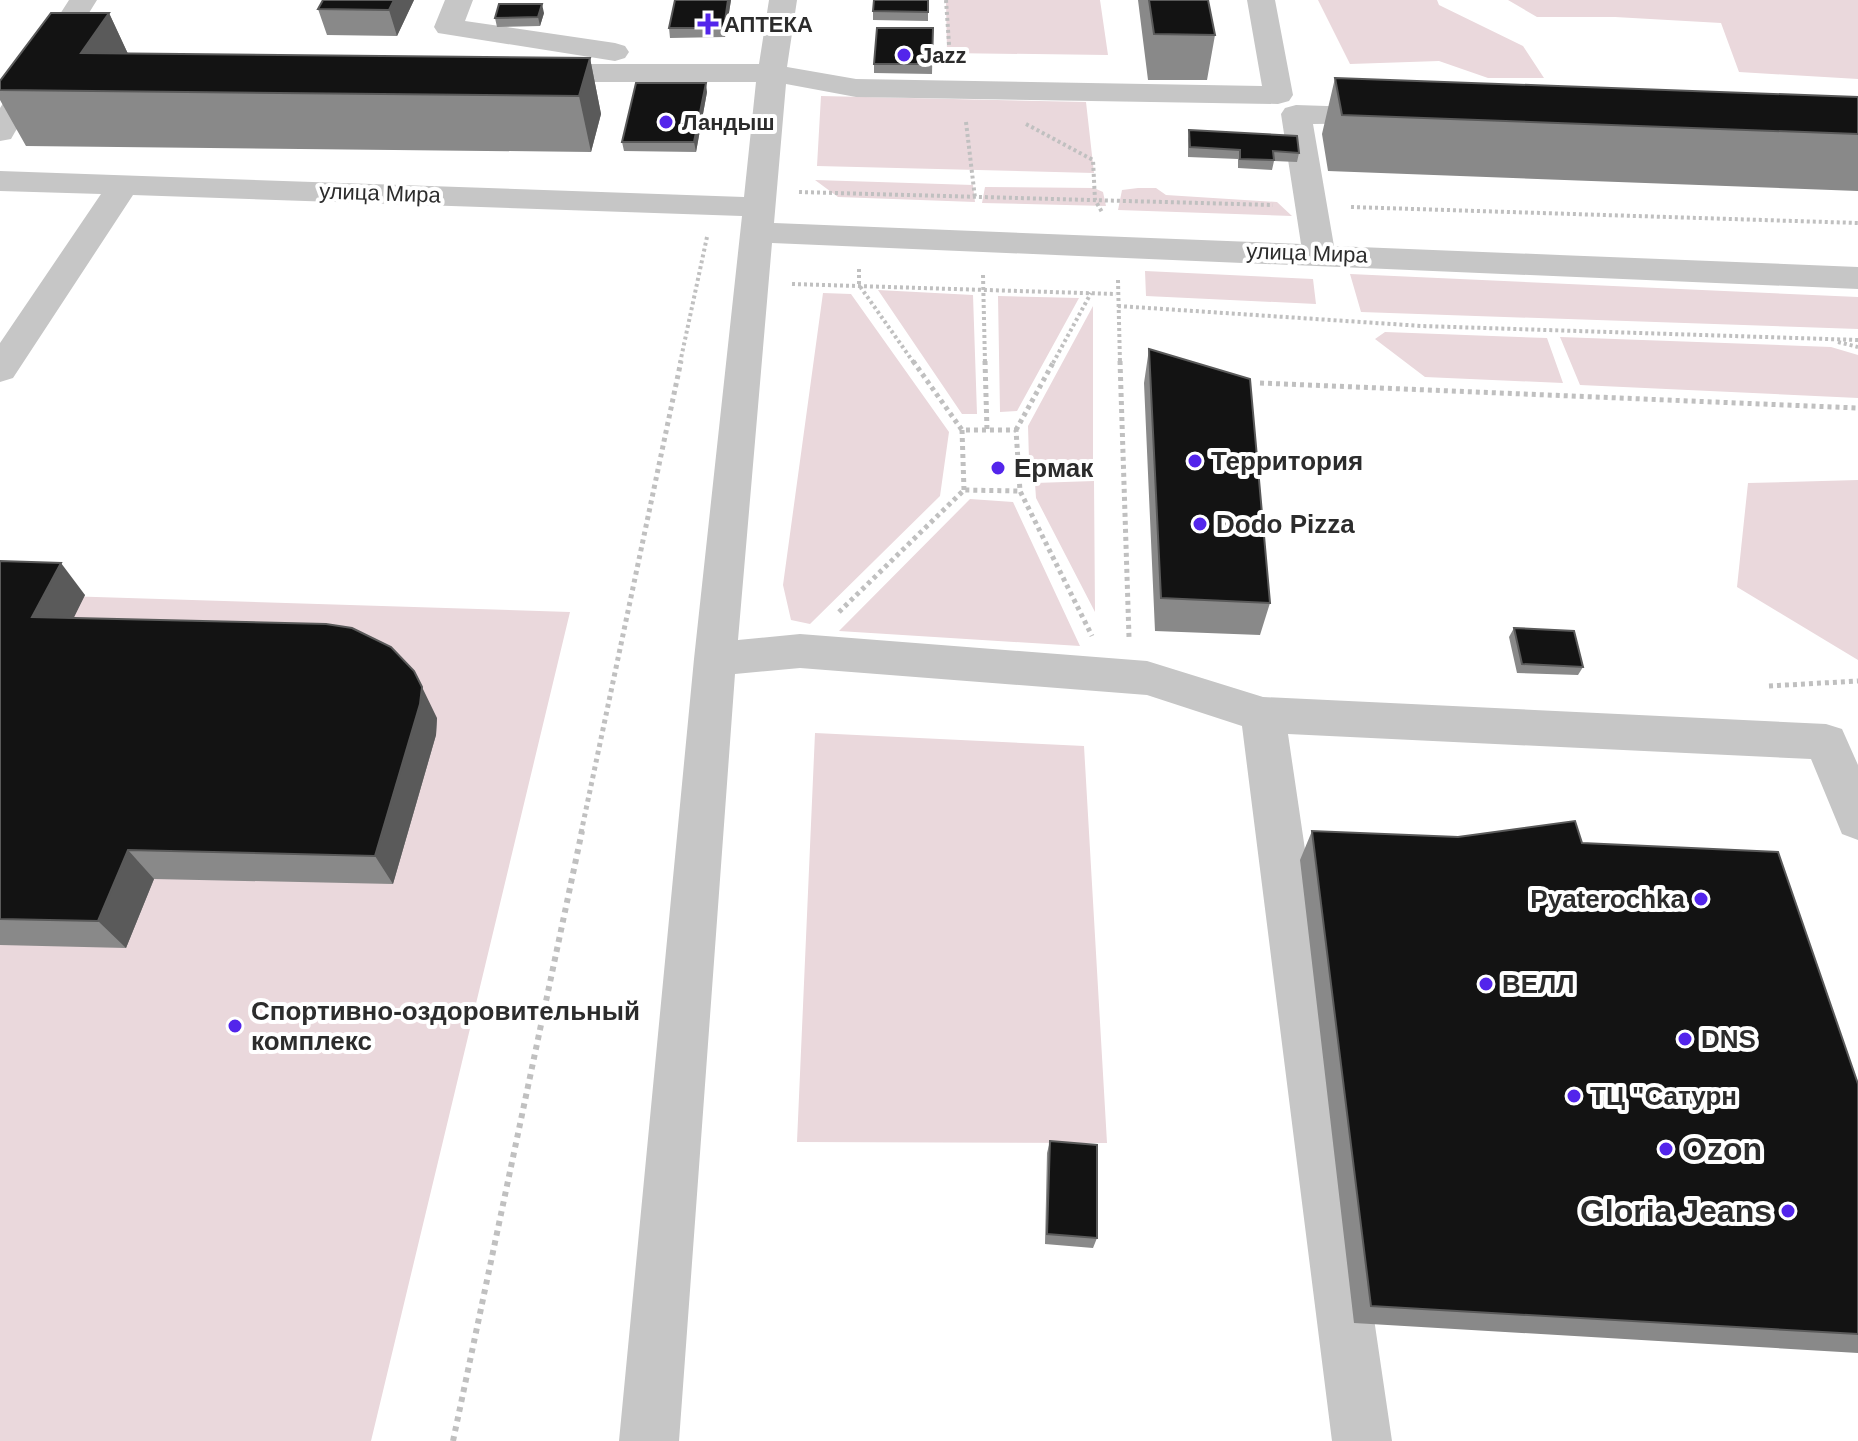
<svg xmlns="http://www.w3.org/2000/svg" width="1858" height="1441" font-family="Arial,sans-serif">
<rect width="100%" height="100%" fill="#fff"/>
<path fill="#ead8dc" d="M946,0H1100L1108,55L947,53Z
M1318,0H1437L1439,5L1523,46L1544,78H1488L1439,61L1350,64Z
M1508,0H1858V79L1739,72L1721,23L1615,17H1537Z
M821,96L1086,102L1094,173L817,166Z
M815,180L973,185L975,202L838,197Z
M985,187L1094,188L1103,192L1106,206L982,203Z
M1138,188H1156L1166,195L1277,202L1292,216L1118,210L1122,190Z
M1145,271L1313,279L1316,304L1146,296Z
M1350,274L1858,297V329L1361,312Z
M878,290L973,295L977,414H962Z
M823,293L851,294L949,432L940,496L810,624L791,620L783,585Z
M998,296L1079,298L1017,411L1000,412Z
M1093,306V462L1029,460L1028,426Z
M1385,332L1547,338L1563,383L1425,377L1375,339Z
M1560,337L1831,347L1858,355V398L1580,385Z
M1858,480V660L1737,587L1748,483Z
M1094,481L1095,612L1036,498L1035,483Z
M970,499L1013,502L1080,646L839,631Z
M0,594L570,612L371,1441H0Z
M815,733L1084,746L1107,1143L797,1142Z"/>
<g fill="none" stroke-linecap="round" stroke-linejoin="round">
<path stroke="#c0c0c0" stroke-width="4" stroke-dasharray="3 3" stroke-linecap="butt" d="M946,0L950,59
M966,122L975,198
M1026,124L1093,160L1095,200L1102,212
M799,192L1273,205
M1351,207L1858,223
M859,269V285L914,363
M983,275L985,363
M1118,280L1120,363
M792,284L1116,294
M1118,306L1422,326L1858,340
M1838,342L1858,347
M680,363L707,237
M1053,363L1091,293"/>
<path stroke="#c0c0c0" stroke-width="5" stroke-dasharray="4 4" stroke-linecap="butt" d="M913,361L962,430
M985,361L987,430
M1120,361L1129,637
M1260,383L1858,408
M1016,430L1054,361
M964,490L962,430H1016L1020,491L1092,636
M839,612L964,490L1020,491
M1769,686L1858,681
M581,833L681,361"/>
<path stroke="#c0c0c0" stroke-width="6" stroke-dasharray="5 5" stroke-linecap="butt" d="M453,1441L582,831"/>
<path fill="#c6c6c6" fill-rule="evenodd" d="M69,0H97L15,132L11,139L0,141V108Z
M445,0H473L465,21L615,43L625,46L629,52L625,58L615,61L438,33L434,27Z
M769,0H797L787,67L856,79L1262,86L1247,0H1275L1293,95L1289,101L1278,104L856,97L786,84L774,223L1301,244L1281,114L1285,108L1296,105L1388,108L1399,111L1403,117L1399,123L1313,124L1334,246L1858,267V289L772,243L738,640L800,634L1147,661L1263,697L1826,724L1842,729L1858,765V840L1842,834L1811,759L1288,734L1392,1441H1332L1242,726L1147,695L800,668L735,674L679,1441H619L694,659L742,216L133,195L13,378L0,382V343L101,194L0,191V171L744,197L756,82H535L525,79L520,73L525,67L535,64H759Z"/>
</g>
<path fill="#898989" d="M414,0L397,36L327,35L318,9Z
M675,0H731L725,37L670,38L669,28Z
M928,0V21L873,20V11Z
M1138,0H1208L1215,35L1207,80H1148Z
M109,13L128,54L590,58L601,114L591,152L26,146L0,100V81Z
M544,13L540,26L497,27L495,18Z
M933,28L932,74L874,73V64Z
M1335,78L1858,97V191L1328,171L1322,134Z
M707,92L696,152L624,151L622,142Z
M1189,130L1299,153L1297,162L1274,161L1272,170L1238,168V159L1188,157V139Z
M1149,349L1270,603L1260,635L1155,631L1144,383Z
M0,561L85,595L73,618L437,718L436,735L393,884L154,879L126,948L0,945Z
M1514,628L1583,667L1578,675L1517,673L1509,637Z
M1312,831L1582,843L1858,1084V1353L1354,1323L1300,860Z
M1050,1141L1097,1238L1093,1248L1045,1244L1047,1153Z"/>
<path fill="#5a5a5a" d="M394,0H414L397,36L389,10Z
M728,0H731L725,37L724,28Z
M542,4L544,13L540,26L538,17Z
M109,13L135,69L81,53Z
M590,58L601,114L591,152L579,96Z
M706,83L707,92L696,152L694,142Z
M61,563L85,595L58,650L32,617Z
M422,687L437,718L436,735L393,884L375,856Z
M128,850L154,879L126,948L98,921Z"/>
<path fill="#131313" stroke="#5a5a5a" stroke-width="2" d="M323,0H394L389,10L318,9Z
M675,0H728L724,28H669Z
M874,0H928V12L873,11Z
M1149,0H1208L1215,35L1154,34Z
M499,4H542L538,17L495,18Z
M51,13H109L81,53L590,58L579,96L0,90V81Z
M877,28H933L932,64H874Z
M1335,78L1858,97V134L1342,115Z
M636,83H706L694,142H622Z
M1189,130L1297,136L1299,153L1273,151L1274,160L1240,159V150L1190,147Z
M1149,349L1250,379L1270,603L1161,598Z
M0,561L61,563L32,617L326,624L352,628L391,647L414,671L422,687L420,704L375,856L128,850L98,921L0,919Z
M1514,628L1574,631L1583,667L1522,664Z
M1575,821L1582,843L1778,852L1858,1084V1334L1371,1306L1312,831L1458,837Z
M1050,1141L1097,1145V1238L1047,1234Z"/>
<g fill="#5325eb" stroke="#fff" stroke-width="3">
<path d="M704 12h8v8h8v8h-8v8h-8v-8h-8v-8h8z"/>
<circle cx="904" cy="55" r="8"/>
<circle cx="666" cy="122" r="8"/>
<circle cx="1195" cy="461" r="8"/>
<circle cx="998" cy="468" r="8"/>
<circle cx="1200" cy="524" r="8"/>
<circle cx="1701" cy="899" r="8"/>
<circle cx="1486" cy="984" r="8"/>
<circle cx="235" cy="1026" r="8"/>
<circle cx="1685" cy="1039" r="8"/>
<circle cx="1574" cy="1096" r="8"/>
<circle cx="1666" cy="1149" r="8"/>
<circle cx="1788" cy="1211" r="8"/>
</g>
<g text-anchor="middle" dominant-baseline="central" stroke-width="8" stroke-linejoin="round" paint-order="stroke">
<g font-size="22" font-weight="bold" fill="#2c2c2c" stroke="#fff" text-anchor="start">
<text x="724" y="24">АПТЕКА</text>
<text x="920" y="55">Jazz</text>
<text x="682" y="122">Ландыш</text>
</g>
<g font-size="22" fill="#2c2c2c" stroke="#fff">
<text transform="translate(380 193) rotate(2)">улица Мира</text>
<text transform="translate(1307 253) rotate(2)">улица Мира</text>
</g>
<g font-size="26" font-weight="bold" fill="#2c2c2c" stroke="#fff" text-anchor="start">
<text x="1211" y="461">Территория</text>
<text x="1014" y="468">Ермак</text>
<text x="1216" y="524">Dodo Pizza</text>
<text x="1685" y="899" text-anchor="end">Pyaterochka</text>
<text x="1502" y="984">ВЕЛЛ</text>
<text x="251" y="1011">Спортивно-оздоровительный<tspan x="251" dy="30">комплекс</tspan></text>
<text x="1701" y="1039">DNS</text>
<text x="1590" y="1096">ТЦ "Сатурн</text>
</g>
<g font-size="32" font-weight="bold" fill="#2c2c2c" stroke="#fff" text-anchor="start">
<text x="1682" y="1149">Ozon</text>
<text x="1772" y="1211" text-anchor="end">Gloria Jeans</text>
</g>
</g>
</svg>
